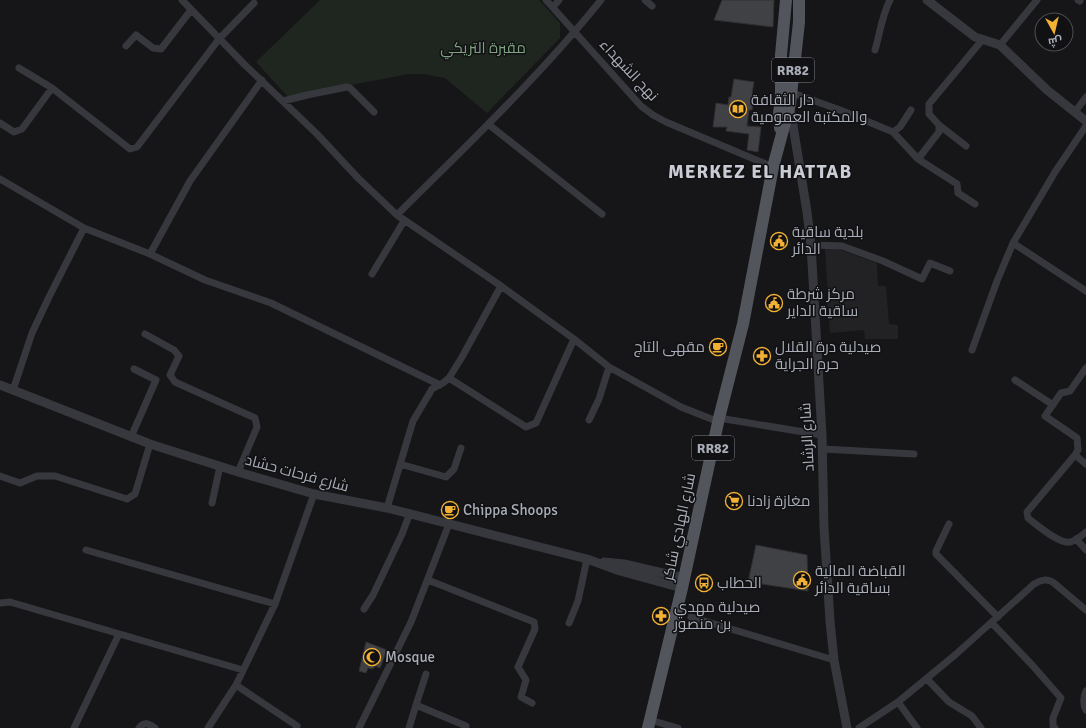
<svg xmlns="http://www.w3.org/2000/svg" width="1086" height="728" font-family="Signika,Cairo,sans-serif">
<rect width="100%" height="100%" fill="#161618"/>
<path fill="#222225" d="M835,248L877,263L878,286H886L889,324L898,325V339H865L864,330L830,333L827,296L828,295L825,249Z"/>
<path fill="#1e261f" d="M320,0H539L560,23V38L487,113L445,78L423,74H409L288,97L256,62Z"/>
<path fill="#404145" stroke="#303034" d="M722,0H774L773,27L714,20Z
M734,79L754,82L752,94L754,95L752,110H749L747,126L761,127L758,152L747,150L749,134L726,131L727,127H713L716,103L728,105L729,97H731Z
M756,545L807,555L808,591L748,582Z
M366,642L387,650L380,668L375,666L373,669L368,668L366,673L359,671Z"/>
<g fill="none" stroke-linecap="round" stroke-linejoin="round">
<path stroke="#37383d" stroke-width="7" d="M182,0L244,64L317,134L358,178L397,215L501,286L574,339L609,367L681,407L719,422
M546,0L641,106L653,115L666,122L773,167
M645,0L652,6
M1078,0L1080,1
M553,7L559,0
M1000,45L1037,0
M126,46L136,35L153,48L161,49L191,10
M875,50C880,33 882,15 890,0
M19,68L52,88L130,149L137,147L219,39L254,3
M790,92L840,110L893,132L918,159
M283,101L307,95L347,87L350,88L374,112
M1075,112L1086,97
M0,123L14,132L22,129L52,88
M488,124L602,214
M939,125L966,146
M893,132L900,127L911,110
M0,179L84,228L150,254L205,280L271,303L440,385
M975,204L958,193L957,184L918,159L939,132V125L929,114V104L983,39
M397,215C467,145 539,77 601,0
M1013,243L1086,291
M811,245L842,246L883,261L922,279L930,263L950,271
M150,254L190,181L262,80
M372,274L404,221
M145,334L174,350L179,356L170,375L175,382L255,418L257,427L238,472
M972,350L997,281L1013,243L1055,172L1086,126
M449,378L526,427L536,423L574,339
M1015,380L1053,405
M13,390L32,333L49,297L84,228
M719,418L822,435
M589,420L599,399L609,367
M131,437L156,380L134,369
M823,449L914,454
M1075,455L1078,450L1077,438L1045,416L1061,393L1070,391L1086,368
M400,464L446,477L454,469L461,448
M1086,464L1075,455L1027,512L1028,518C1037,525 1059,544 1070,542C1076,541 1081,536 1086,532
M0,476L20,483L37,476H55L127,499L135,494L150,444
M212,503L220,466
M387,508L413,421L432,389L443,383L449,378L462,357L501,286
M949,524L936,551V554L998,617
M1076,539L1086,550
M86,550L275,604
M428,580L534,622L535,629L518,667L526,680L521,697L532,703
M0,603L10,602L243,670
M364,609L373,595L402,534L410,513
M691,617L834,660
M569,623L578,601L587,559
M992,623L1033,666L1061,698L1053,718V726L1055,728
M426,674L416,705L466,726L465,728
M927,679L949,702L972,716L981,728
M236,685L297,726
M1086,691C1083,697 1083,705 1086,710
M898,702L917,728
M650,720L678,728
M74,728L119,634
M139,728C145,721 149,724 155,728
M208,728L236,685L275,604L314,494
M359,728L411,622L449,524
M409,728L416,705
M859,728L898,702L955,655L1034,584C1041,580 1047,578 1054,583L1086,610"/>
<path stroke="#37383d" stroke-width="9" d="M927,0L975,37L1000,45L1047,90L1086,121
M790,107L807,212L811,245L822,435L824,528L830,621L834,660L847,728
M0,385L150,444L238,472L314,494L387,508L587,559L620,571L682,588
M604,562L624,564L684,578"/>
<path stroke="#53555c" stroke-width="12" d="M780,128L779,114L781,96V55L786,0
M648,728L682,588L719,418L743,324L773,167L790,104L799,22V0"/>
</g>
<defs>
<g id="library-ring" transform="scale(0.9)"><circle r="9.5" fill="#111113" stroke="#f2b134" stroke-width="1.5"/><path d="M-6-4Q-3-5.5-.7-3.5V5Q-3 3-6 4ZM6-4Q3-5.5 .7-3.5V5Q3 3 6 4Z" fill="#f2b134"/></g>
<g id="civic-ring" transform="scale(0.9)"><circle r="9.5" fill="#111113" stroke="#f2b134" stroke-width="1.5"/><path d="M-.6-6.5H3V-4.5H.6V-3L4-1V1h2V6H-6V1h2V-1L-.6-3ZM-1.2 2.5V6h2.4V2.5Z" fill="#f2b134"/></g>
<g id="cafe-ring" transform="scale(0.9)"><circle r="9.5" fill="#111113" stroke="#f2b134" stroke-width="1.5"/><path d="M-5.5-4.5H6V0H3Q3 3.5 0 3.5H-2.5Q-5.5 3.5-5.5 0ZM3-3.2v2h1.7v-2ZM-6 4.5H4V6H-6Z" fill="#f2b134"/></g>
<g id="pharmacy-ring" transform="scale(0.9)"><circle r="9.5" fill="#111113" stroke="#f2b134" stroke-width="1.5"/><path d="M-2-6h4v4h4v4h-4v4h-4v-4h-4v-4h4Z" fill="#f2b134"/></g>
<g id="supermarket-ring" transform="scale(0.9)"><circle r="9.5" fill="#111113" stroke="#f2b134" stroke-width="1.5"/><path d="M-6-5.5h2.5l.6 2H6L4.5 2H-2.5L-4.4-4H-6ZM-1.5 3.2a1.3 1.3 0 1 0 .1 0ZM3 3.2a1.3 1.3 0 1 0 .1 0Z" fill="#f2b134"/></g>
<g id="bus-ring" transform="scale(0.9)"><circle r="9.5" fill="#111113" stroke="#f2b134" stroke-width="1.5"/><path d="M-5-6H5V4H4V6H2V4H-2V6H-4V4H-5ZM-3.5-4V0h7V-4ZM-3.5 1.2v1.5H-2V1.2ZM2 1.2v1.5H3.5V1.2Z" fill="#f2b134"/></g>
<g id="mosque-ring" transform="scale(0.9)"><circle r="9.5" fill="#111113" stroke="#f2b134" stroke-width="1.5"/><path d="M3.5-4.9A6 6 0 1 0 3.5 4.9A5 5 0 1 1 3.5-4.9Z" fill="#f2b134"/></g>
</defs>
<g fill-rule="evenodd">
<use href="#library-ring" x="738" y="109"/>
<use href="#civic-ring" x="779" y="241"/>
<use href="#civic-ring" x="774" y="303"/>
<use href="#cafe-ring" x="718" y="347"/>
<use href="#pharmacy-ring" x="762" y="356"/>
<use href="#supermarket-ring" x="734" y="501"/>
<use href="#cafe-ring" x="450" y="510"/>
<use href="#civic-ring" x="802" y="580"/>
<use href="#bus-ring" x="704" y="583"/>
<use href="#pharmacy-ring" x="661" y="616"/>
<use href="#mosque-ring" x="372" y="657"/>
</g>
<g text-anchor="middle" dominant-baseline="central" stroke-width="3" stroke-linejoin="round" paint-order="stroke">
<g fill="#111113" stroke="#7b7e86" stroke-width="1">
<rect x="772" y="58" width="42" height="24" rx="3"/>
<rect x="692" y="436" width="42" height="24" rx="3"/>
</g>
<g font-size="14" font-weight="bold" fill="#a8adb8">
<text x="793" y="70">RR82</text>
<text x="713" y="448">RR82</text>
</g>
<g font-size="15" fill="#7fa381" stroke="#111113">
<text x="483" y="48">مقبرة التريكي</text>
</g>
<g font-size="15" fill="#a8adb8" stroke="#111113">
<text transform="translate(629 70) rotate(47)">نهج الشهداء</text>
<text transform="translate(807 437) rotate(-93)">شارع الرشاد</text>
<text transform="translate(297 473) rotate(15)">شارع فرحات حشاد</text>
<text transform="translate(679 527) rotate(-78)">شارع الهادي شاكر</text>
</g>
<g font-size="15" fill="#a8adb8" stroke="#111113" text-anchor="start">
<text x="751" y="100">دار الثقافة<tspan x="751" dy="17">والمكتبة العمومية</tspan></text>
<text x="792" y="232">بلدية ساقية<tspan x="792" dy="17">الدائر</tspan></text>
<text x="787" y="294">مركز شرطة<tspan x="787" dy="17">ساقية الداير</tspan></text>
<text x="705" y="347" text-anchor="end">مقهى التاج</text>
<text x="775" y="347">صيدلية درة القلال<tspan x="775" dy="17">حرم الجراية</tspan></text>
<text x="747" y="501">مغازة زادنا</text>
<text x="463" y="510">Chippa Shoops</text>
<text x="815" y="571">القباضة المالية<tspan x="815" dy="17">بساقية الدائر</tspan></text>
<text x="717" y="583">الحطاب</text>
<text x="674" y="607">صيدلية مهدي<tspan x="674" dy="17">بن منصور</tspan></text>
<text x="385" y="657">Mosque</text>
</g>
<g font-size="19" font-weight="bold" letter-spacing="1" fill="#c9ccd4" stroke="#111113">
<text x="760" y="172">MERKEZ EL HATTAB</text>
</g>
</g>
<g transform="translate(1054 32) rotate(172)"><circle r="19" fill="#111113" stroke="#4d4f55"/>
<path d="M0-3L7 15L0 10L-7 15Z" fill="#f2b134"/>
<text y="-6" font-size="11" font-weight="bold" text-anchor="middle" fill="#a8adb8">ش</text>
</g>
</svg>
